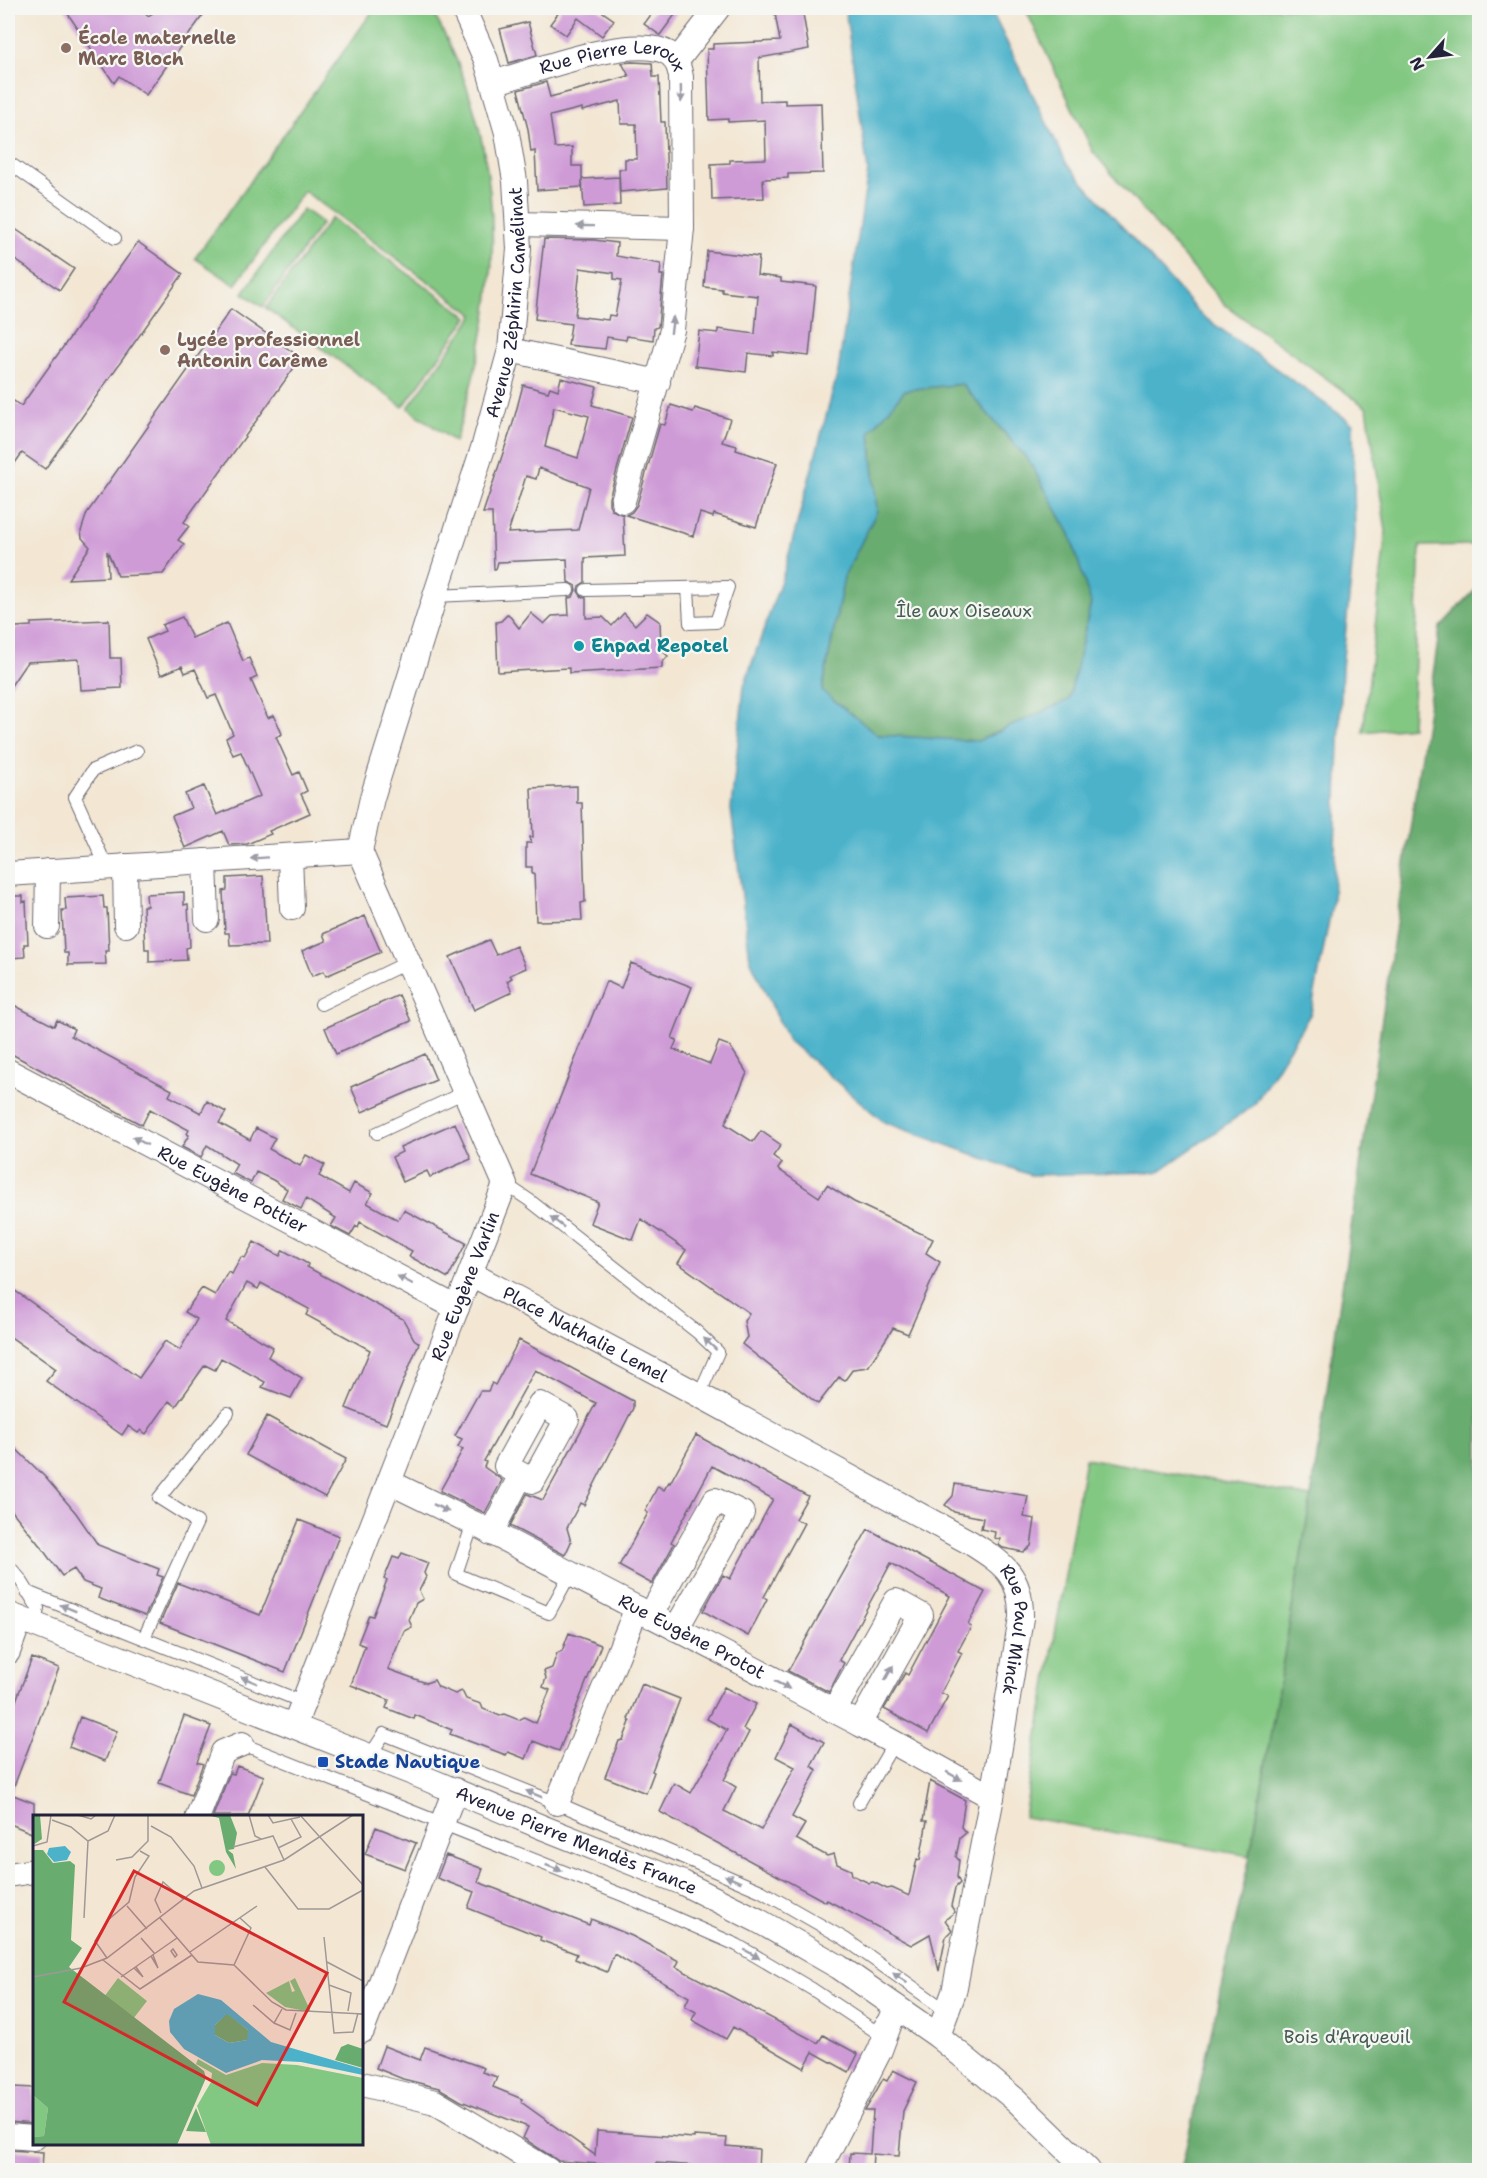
<svg xmlns="http://www.w3.org/2000/svg" width="1487" height="2178" font-family="'Shantell Sans',sans-serif">
<rect width="100%" height="100%" fill="#f6f6f2"/>
<filter id="ink" filterUnits="userSpaceOnUse"><feTurbulence type="fractalNoise" baseFrequency=".0167" numOctaves="2"/><feDisplacementMap in="SourceGraphic" scale="12" xChannelSelector="R" yChannelSelector="G"/><feConvolveMatrix kernelMatrix="1 2 1 2 8 2 1 2 1" color-interpolation-filters="sRGB"/></filter>
<filter id="wash" filterUnits="userSpaceOnUse"><feTurbulence type="fractalNoise" baseFrequency=".008" numOctaves="4" result="noise"/><feDisplacementMap in="SourceGraphic" scale="24" xChannelSelector="R" yChannelSelector="G"/><feGaussianBlur stdDeviation="1.35" result="paint"/><feColorMatrix in="noise" values="0 0 0 0 0 0 0 0 0 0 0 0 0 0 0 0 0 1.4 0 .05"/><feComposite in="paint" operator="in"/></filter>
<g filter="url(#wash)">
<rect width="100%" height="100%" fill="#f3e7d4"/>
<path fill="#82c782" stroke="#52745e" stroke-width="1.5" d="M375,8H434L432,11C481,95 501,199 489,296C483,346 469,394 455,442L408,408L474,315L304,191L235,285L195,258Z
M1025,8H1479V545L1420,546L1412,727L1363,732L1386,531L1367,408L1224,304L1093,152Z
M303,209L322,223L263,307L243,293Z
M331,218L468,317L403,407L266,308Z
M1085,1458L1311,1497L1250,1856L1024,1817Z"/>
<path fill="#69ac70" stroke="#466756" stroke-width="1.5" d="M962,384L1029,461L1070,534L1091,603L1069,700L978,741L878,735L822,692L844,577L877,511L870,432L905,390Z
M1479,586V2170H1181L1250,1856L1311,1497L1440,627Z"/>
<path fill="#4cb2ca" stroke="#376a82" stroke-width="1.5" fill-rule="evenodd" d="M845,8H990L1067,164L1200,314L1353,424L1355,538L1342,668L1333,900L1311,1013L1254,1105L1158,1172L1030,1175L884,1122L788,1040L750,959L731,809L744,686L784,572L838,372L868,171ZM962,384L1029,461L1070,534L1091,603L1069,700L978,741L878,735L822,691L844,577L877,511L870,432L905,390Z"/>
<g id="blocks">
<path fill="#cf9bd7" fill-rule="evenodd" d="M64,8H142L148,16L161,8H208L146,95L119,76L114,83Z
M562,8H597L614,20L602,36L578,18L566,35L550,24Z
M656,8H680L660,35L644,24Z
M774,8H802L809,49L759,58L760,101L785,100V104L821,103L823,173L788,174V178L763,179L764,198L712,200L711,164L730,163V160L766,159L765,120L728,122V119L709,120L707,49H713V44L780,41Z
M528,22L537,55L509,63L500,29Z
M632,62L652,63L653,77H659L661,122H665L667,188L620,192L619,169H625V159H637L636,124H621L620,101L582,111V108L550,116L555,148L572,147V166H582V187L537,190L535,151L531,152L528,129L518,90L546,82L550,97L629,76L622,63Z
M619,177L620,205L584,207L582,179Z
M8,224L74,269L60,290L8,255Z
M544,239L594,240L617,243L616,256L661,264L660,275H663L658,327L654,328L653,340L627,336L626,340L607,337L605,349L568,345L571,324L535,319ZM580,268L614,273V279L622,280L615,316L609,315L608,320L575,316Z
M138,242L183,274L45,469L22,453L8,473V397L21,406Z
M707,251L759,257L757,275L781,278V282L816,286L809,356L773,352V356L748,353L746,372L695,366L699,331L718,333V329L755,334L758,296L722,292V289L704,287Z
M231,309L301,358L184,522L189,526L178,540L184,544L163,574L118,576L107,551L108,577L68,579L90,547L82,538L81,531L87,513Z
M561,378L597,387L592,405L632,417L609,498V504L612,510L623,515L625,556L585,558V582L579,586L578,591L582,597L586,598V618L603,617L612,626L624,613L635,625L647,613L660,622L661,650L668,656L662,663V668L569,673V668L498,672L496,622L501,621L508,614L519,628L531,613L544,624L552,616L569,615L568,598L573,597L576,590L575,585L568,582L567,559L498,562L496,569H494L492,513H483L513,423L523,385L548,392L550,387L558,390ZM554,407L589,416L578,458L545,447ZM539,468L589,487L578,530L508,533L526,476L536,479Z
M671,405L693,412L695,408L730,419L722,442L737,446L736,450L777,463L756,527L714,514L713,517L700,513L693,536L626,515L632,512L637,505L660,424L665,425Z
M182,617L192,638L227,623L243,661L249,658L257,677L251,680L268,718L274,715L282,734L276,737L293,775L299,772L307,791L301,794L310,813L269,831L271,834L247,844L229,845L223,831L185,848L172,816L191,808L185,794L204,786L217,815L260,796L241,752L233,755L226,738L233,734L216,695L208,698L195,669L185,673L182,666L161,675L146,639L165,631L162,625Z
M109,620L110,658H121L122,688L81,690L79,659L27,662L8,690V640L16,627L31,626V623Z
M577,786V803H582L585,902L581,903L582,920L536,921L534,873H532V867H526V843H531L530,837H533L531,788Z
M263,876L267,944L230,945L229,933H225L223,891L227,890V878Z
M184,892V905L188,904L190,947L186,948L187,960L149,962V949H145L143,906H147L146,894Z
M8,896H23V902L26,901L28,944H24L25,957L8,958Z
M103,896L104,908H107L109,951H105L106,964L68,965V953H64L62,910H66L65,898Z
M365,916L381,952L326,976L324,971L312,976L302,951L326,941L323,934Z
M489,940L496,955L516,946L526,968L510,975L512,978L507,981L512,992L474,1010L450,957Z
M631,963L692,987L672,1038L677,1040L673,1049L710,1064L719,1042L730,1046L747,1073L725,1124L753,1142L761,1131L781,1145L773,1156L782,1163L778,1169L819,1197L827,1185L854,1202L933,1239L926,1253L940,1262L908,1334L893,1328L868,1367L853,1369L845,1380L839,1377L818,1404L742,1344L747,1337L744,1321L749,1313L678,1263L686,1250L641,1219L633,1240L590,1223L598,1202L530,1174L606,981L621,988Z
M399,995L411,1021L336,1054L325,1028Z
M8,1002L54,1026L57,1020L74,1029L71,1036L172,1090L169,1096L201,1113L207,1101L217,1107L226,1112L219,1123L250,1140L256,1128L275,1138L269,1149L300,1166L306,1155L325,1165L319,1176L349,1193L354,1183L373,1193L367,1203L398,1220L404,1210L466,1243L448,1278L409,1256L412,1251L360,1222L358,1227L356,1226L350,1236L331,1226L336,1218L306,1199L301,1209L282,1199L287,1189L273,1180L256,1172L251,1183L232,1173L237,1164L207,1145L201,1157L182,1147L189,1135L187,1134L189,1130L150,1109L142,1125L8,1052Z
M425,1054L436,1080L362,1112L351,1087Z
M455,1123L471,1159L430,1177L427,1171L403,1182L392,1157L402,1152L400,1147Z
M254,1242L280,1256L283,1250L308,1264L307,1267L403,1319L414,1339L419,1343L386,1424L346,1408L370,1350L306,1315L309,1309L261,1283L258,1289L247,1283L226,1321L273,1347L268,1357L302,1378L291,1398L262,1387L265,1382L221,1358L215,1370L205,1365L176,1406L169,1401L146,1434L141,1430L138,1433L128,1426L122,1435L46,1381L56,1369L8,1335V1286L139,1378L165,1341L180,1350L197,1319L185,1312L202,1288L215,1295L228,1272L232,1274L241,1257L245,1258Z
M519,1340L633,1401V1408L590,1493L584,1505L580,1503L567,1528L571,1542L565,1555L510,1526L527,1494L543,1500L596,1403L535,1370L484,1461L486,1462L484,1467L502,1480L485,1513L440,1491L463,1449L458,1447L462,1439L455,1436L480,1391H488L492,1383L495,1385Z
M267,1416L346,1459L325,1497L246,1455Z
M696,1435L808,1496L795,1519L804,1523L764,1597L767,1599L748,1636L703,1611L723,1575L730,1579L773,1499L712,1466L671,1542L674,1544L652,1584L619,1566L648,1513L645,1511L658,1486L664,1490L669,1482L670,1483Z
M8,1441L45,1477L76,1513L98,1545L159,1569L157,1575L163,1577L145,1616L98,1598L101,1589L83,1582L74,1569L62,1576L41,1547L8,1506Z
M955,1484L1028,1496L1024,1517L1035,1519L1031,1546L1023,1552L1003,1548L999,1545L1000,1539L994,1538L995,1532L981,1529L983,1518L954,1512L945,1505L953,1496Z
M299,1520L339,1536L285,1672L160,1623L178,1583L260,1615Z
M868,1529L985,1592L968,1624L971,1627L958,1651L962,1653L941,1693L948,1696L928,1733L884,1709L905,1673L908,1675L950,1596L891,1563L839,1660L844,1663L829,1692L788,1671Z
M402,1553L428,1563L424,1573L426,1577L419,1591L423,1599L416,1603L409,1620L412,1627L404,1631L388,1669L426,1683L434,1680L438,1687L455,1694L462,1691L466,1699L481,1704L483,1709L500,1716L504,1714L519,1720L524,1717L536,1723L550,1690L543,1687L546,1678L544,1671L552,1668L557,1653L562,1651L569,1633L601,1645L559,1751L533,1741L526,1759L508,1752L506,1755L450,1734L452,1730L415,1715L414,1719L386,1708L389,1700L351,1685L365,1646L358,1643L369,1615L373,1616L387,1580L384,1579L393,1557L399,1559Z
M32,1658L59,1668L11,1794L34,1803V1834L8,1823V1722Z
M642,1684L680,1699L652,1771L654,1772L646,1793L605,1777L619,1741L623,1740L630,1722L628,1719Z
M724,1687L756,1704L743,1729L749,1732L724,1780L736,1787L724,1811L761,1830L795,1767L776,1757L792,1724L824,1742L811,1766L817,1770L792,1817L805,1824L796,1839L827,1856L834,1854L837,1864L851,1870L852,1875L869,1883L873,1882L887,1889L892,1888L909,1896L917,1859L920,1860L927,1821H923L930,1781L965,1800L961,1827L966,1833L960,1838L956,1857L959,1860L957,1877L960,1883L955,1888L951,1906L955,1912L945,1920L952,1930L946,1936L939,1971L930,1934L911,1945L827,1900L826,1902L660,1812L674,1783L691,1793L727,1730L707,1719Z
M184,1716L211,1726L197,1762L203,1764L191,1795L159,1783Z
M80,1717L117,1731L105,1761L69,1747Z
M237,1766L264,1776L248,1816H213L230,1773L234,1774Z
M376,1827L416,1843L405,1869L365,1854Z
M446,1855L483,1869L478,1882L589,1925L591,1919L632,1936L679,1961L676,1967L818,2043L823,2035L858,2054L849,2072L813,2052L804,2068L733,2027L726,2039L692,2020L696,2012L685,2006L689,1997L614,1954L607,1972L575,1959L577,1954L540,1940L541,1937L468,1908L474,1892L437,1878Z
M384,2046L420,2060L425,2047L484,2068L482,2072L497,2077L493,2087L522,2099L521,2102L595,2155L597,2131L694,2138V2136L727,2138L726,2146L759,2149L758,2170H713V2167L656,2163L655,2168L558,2161L523,2138L528,2127L461,2101L439,2088L403,2079L376,2068Z
M893,2070L917,2082L903,2111L899,2156L873,2154L872,2170H849L850,2153L870,2154L873,2111H865L883,2079L887,2081Z
M14,2087L34,2088V2124L8,2122V2092L13,2093Z
M8,2150L43,2152L42,2170H8Z"/>
</g>
</g>
<g filter="url(#ink)">
<use href="#blocks" fill-opacity="0" stroke="#6b6771" stroke-width="1.5"/>
<g fill="none" stroke-linecap="round" stroke-linejoin="round">
<g stroke="#6b6771" stroke-width="14">
<path id="lane" d="M8,162L115,238
M586,590L728,587L716,622L690,623L688,588
M435,596L568,590
M107,868L75,797L93,770L137,751
M321,1004L408,962
M377,1133L465,1092
M505,1184L529,1200L697,1332L718,1352L699,1395
M473,1523L456,1574L549,1613L570,1574
M8,1565L20,1579L38,1608L35,1625
M27,1592L303,1702
M144,1638L197,1522L159,1498L228,1413
M242,1744L625,1896L737,1945L812,1989L875,2031L885,2019
M369,1757L384,1734L557,1803L761,1891L845,1939L948,2012
M859,1803L894,1743"/>
</g>
<g stroke="#6b6771" stroke-width="26">
<g id="street">
<path d="M676,62L718,8"/>
<path id="s1" d="M493,83C533,72 632,33 668,53C677,58 679,67 681,77L682,228"/>
<path d="M518,224L682,228L672,330L623,501"/>
<path d="M510,350L658,382"/>
<path id="s2" d="M360,851L372,798L435,596L484,445L510,350L519,249L515,181L507,133L486,60L463,8"/>
<path d="M290,856L292,908"/>
<path d="M205,861L207,919"/>
<path d="M125,866L126,925"/>
<path d="M8,874L360,851"/>
<path d="M47,926L48,871"/>
<path id="s3" d="M8,1071L457,1308"/>
<path id="s4" d="M471,1274L699,1395L971,1543C1004,1564 1022,1576 1021,1618L992,1797L954,1992L938,2036"/>
<path d="M540,1404L567,1419L533,1481L506,1466Z"/>
<path id="s5" d="M389,1482L473,1523L860,1724L992,1797"/>
<path d="M491,1533L521,1475"/>
<path id="s6" d="M8,1614L415,1774L544,1828L683,1883L759,1921L839,1967L938,2036L1017,2101L1088,2170"/>
<path d="M650,1616L715,1500L742,1513L676,1629"/>
<path d="M8,1652L20,1619"/>
<path d="M834,1711L896,1601L921,1615L860,1724"/>
<path id="s7" d="M294,1726L505,1184L360,851"/>
<path d="M557,1803L637,1608"/>
<path d="M198,1816L223,1752L242,1744"/>
<path d="M8,1875L34,1871"/>
<path d="M362,2031L455,1790"/>
<path d="M362,2084L435,2102L548,2170"/>
<path d="M8,2136L34,2138"/>
<path d="M819,2170L880,2050L896,2007"/>
</g>
</g>
<use href="#lane" stroke="#fff" stroke-width="12"/>
<use href="#street" stroke="#fff" stroke-width="24"/>
</g>
<defs><path id="oneway-solid" d="M-6-.8H1V-3.2L6.5 0L1 3.2V.8H-6Z" transform="scale(1.5)"/></defs>
<g fill="#9c9ca7">
<use href="#oneway-solid" transform="translate(681 94) rotate(89)"/>
<use href="#oneway-solid" transform="translate(585 226) rotate(-179)"/>
<use href="#oneway-solid" transform="translate(672 325) rotate(-82)"/>
<use href="#oneway-solid" transform="translate(259 858) rotate(176)"/>
<use href="#oneway-solid" transform="translate(140 1141) rotate(-152)"/>
<use href="#oneway-solid" transform="translate(557 1222) rotate(-142)"/>
<use href="#oneway-solid" transform="translate(405 1280) rotate(-152)"/>
<use href="#oneway-solid" transform="translate(710 1344) rotate(-137)"/>
<use href="#oneway-solid" transform="translate(441 1508) rotate(26)"/>
<use href="#oneway-solid" transform="translate(68 1608) rotate(-158)"/>
<use href="#oneway-solid" transform="translate(889 1673) rotate(-61)"/>
<use href="#oneway-solid" transform="translate(249 1680) rotate(-158)"/>
<use href="#oneway-solid" transform="translate(782 1685) rotate(27)"/>
<use href="#oneway-solid" transform="translate(954 1776) rotate(29)"/>
<use href="#oneway-solid" transform="translate(534 1794) rotate(-158)"/>
<use href="#oneway-solid" transform="translate(554 1868) rotate(21)"/>
<use href="#oneway-solid" transform="translate(733 1879) rotate(-157)"/>
<use href="#oneway-solid" transform="translate(752 1954) rotate(30)"/>
<use href="#oneway-solid" transform="translate(900 1978) rotate(-145)"/>
</g>
</g>
<g fill="#8d6e63" stroke="#f6f6f2" stroke-width="2">
<circle cx="66" cy="48" r="6"/>
<circle cx="165" cy="350" r="6"/>
</g>
<circle fill="#0f9aa8" stroke="#f6f6f2" stroke-width="2" cx="579" cy="646" r="6"/>
<rect fill="#1a4fb4" stroke="#f6f6f2" stroke-width="2" x="317" y="1756" width="12" height="12" rx="3"/>
<g text-anchor="middle" dominant-baseline="central" stroke-width="4.5" stroke-linejoin="round" paint-order="stroke">
<g font-size="18" font-weight="bold" fill="#785e54" stroke="#f6f6f2" text-anchor="start">
<text x="78" y="38">École maternelle<tspan x="78" dy="21">Marc Bloch</tspan></text>
<text x="177" y="340">Lycée professionnel<tspan x="177" dy="21">Antonin Carême</tspan></text>
</g>
<g font-size="18" fill="#22223b" stroke="#f6f6f2">
<text stroke="none"><textPath href="#s1" startOffset="126">Rue Pierre Leroux</textPath></text>
<text stroke="none"><textPath href="#s2" startOffset="570">Avenue Zéphirin Camélinat</textPath></text>
<text stroke="none"><textPath href="#s3" startOffset="254">Rue Eugène Pottier</textPath></text>
<text stroke="none"><textPath href="#s7" startOffset="472">Rue Eugène Varlin</textPath></text>
<text stroke="none"><textPath href="#s4" startOffset="129">Place Nathalie Lemel</textPath></text>
<text stroke="none"><textPath href="#s4" startOffset="675">Rue Paul Minck</textPath></text>
<text stroke="none"><textPath href="#s5" startOffset="340">Rue Eugène Protot</textPath></text>
<text stroke="none"><textPath href="#s6" startOffset="612">Avenue Pierre Mendès France</textPath></text>
</g>
<g font-size="18" fill="#445c54" stroke="#f6f6f2">
<text x="964" y="611">Île aux Oiseaux</text>
<text x="1347" y="2037">Bois d'Arqueuil</text>
</g>
<g font-size="18" font-weight="bold" fill="#0d838f" stroke="#f6f6f2" text-anchor="start">
<text x="591" y="646">Ehpad Repotel</text>
</g>
<g font-size="18" font-weight="bold" fill="#164399" stroke="#f6f6f2" text-anchor="start">
<text x="335" y="1762">Stade Nautique</text>
</g>
</g>
<g transform="translate(33 1815)">
<rect width="330" height="330" fill="#f3e7d4"/>
<path d="M176 53a8 8 0 1 1 16 0a8 8 0 1 1-16 0ZM85,163L114,186L100,204L71,182ZM262,163L278,197L252,192L233,178L256,166L259,177L262,176L257,166ZM165,244L193,260L229,248L264,250L330,263V329L178,330L164,291L178,267L179,258L163,249ZM0,280L15,293L11,321L0,322Z" fill="#82c782"/>
<path d="M0,0H7L9,24L0,30ZM174,0H197L204,18L201,34L195,35L200,39L203,54L193,37L186,3ZM0,35H10L20,48L37,46L42,50L38,125L49,133L36,152L171,256L173,263L144,330H0V322L11,321L15,293L0,280ZM194,198L215,215V225L196,228L182,220V210ZM315,229L330,234V253L302,245L308,232ZM163,293L173,317L153,316Z" fill="#69ac70"/>
<path d="M32,31L38,37L34,45L21,47L14,39L16,33ZM165,179L188,185L238,227L330,254V260L268,247L229,245L193,258L151,234L137,217L136,206L141,194ZM194,199L215,215L214,225L196,228L182,220V210Z" fill="#4cb2ca" fill-rule="evenodd"/>
<path fill="none" stroke="#9f9897" stroke-width="1.5" d="M45,0L58,4L63,0M216,0L222,21L228,24M235,0L240,8L267,2M267,0L330,70M19,5L38,12L55,26L75,16L82,0M118,11L138,22L161,51L169,73M0,31L14,27L18,0M200,32L240,21L251,45M245,33L268,22L258,4M83,45L99,42L115,26V0M232,52L265,94H296L330,75M94,91L114,114M128,98L122,85L130,67L150,84M51,103L55,26M127,103L165,147L201,150M291,122L301,218L320,217L325,198M108,123L122,139M140,134L144,140L142,142L138,136ZM157,137L224,91M118,141L125,153L120,140M74,143L62,126L75,105L96,87L102,62L116,41L107,36M70,145L107,174L159,140M294,147L330,166M201,150L239,187L253,195L330,199M201,150L218,113L207,103M101,153L110,162L103,152M0,162L48,153L74,143L161,76L251,45L320,0M88,162L144,123M296,170L318,178L315,196M220,190L241,208L249,194M241,208L257,215L263,198"/>
<path fill="#d62828" fill-opacity="0.15" stroke="#d62828" stroke-width="3" d="M101,56L294,158L224,290L31,187Z"/>
<rect width="330" height="330" fill="none" stroke="#22223b" stroke-width="3"/>
</g>
<rect width="1487" height="2178" fill="none" stroke="#f6f6f2" stroke-width="30"/>
<g transform="translate(1430 57) rotate(242)" stroke="#f6f6f2" stroke-width="4.5" paint-order="stroke">
<path d="M0-4.5L10 22L0 15L-10 22Z" fill="#22223b"/>
<text y="-9" font-size="16" font-weight="bold" text-anchor="middle" fill="#22223b">N</text>
</g>
</svg>
